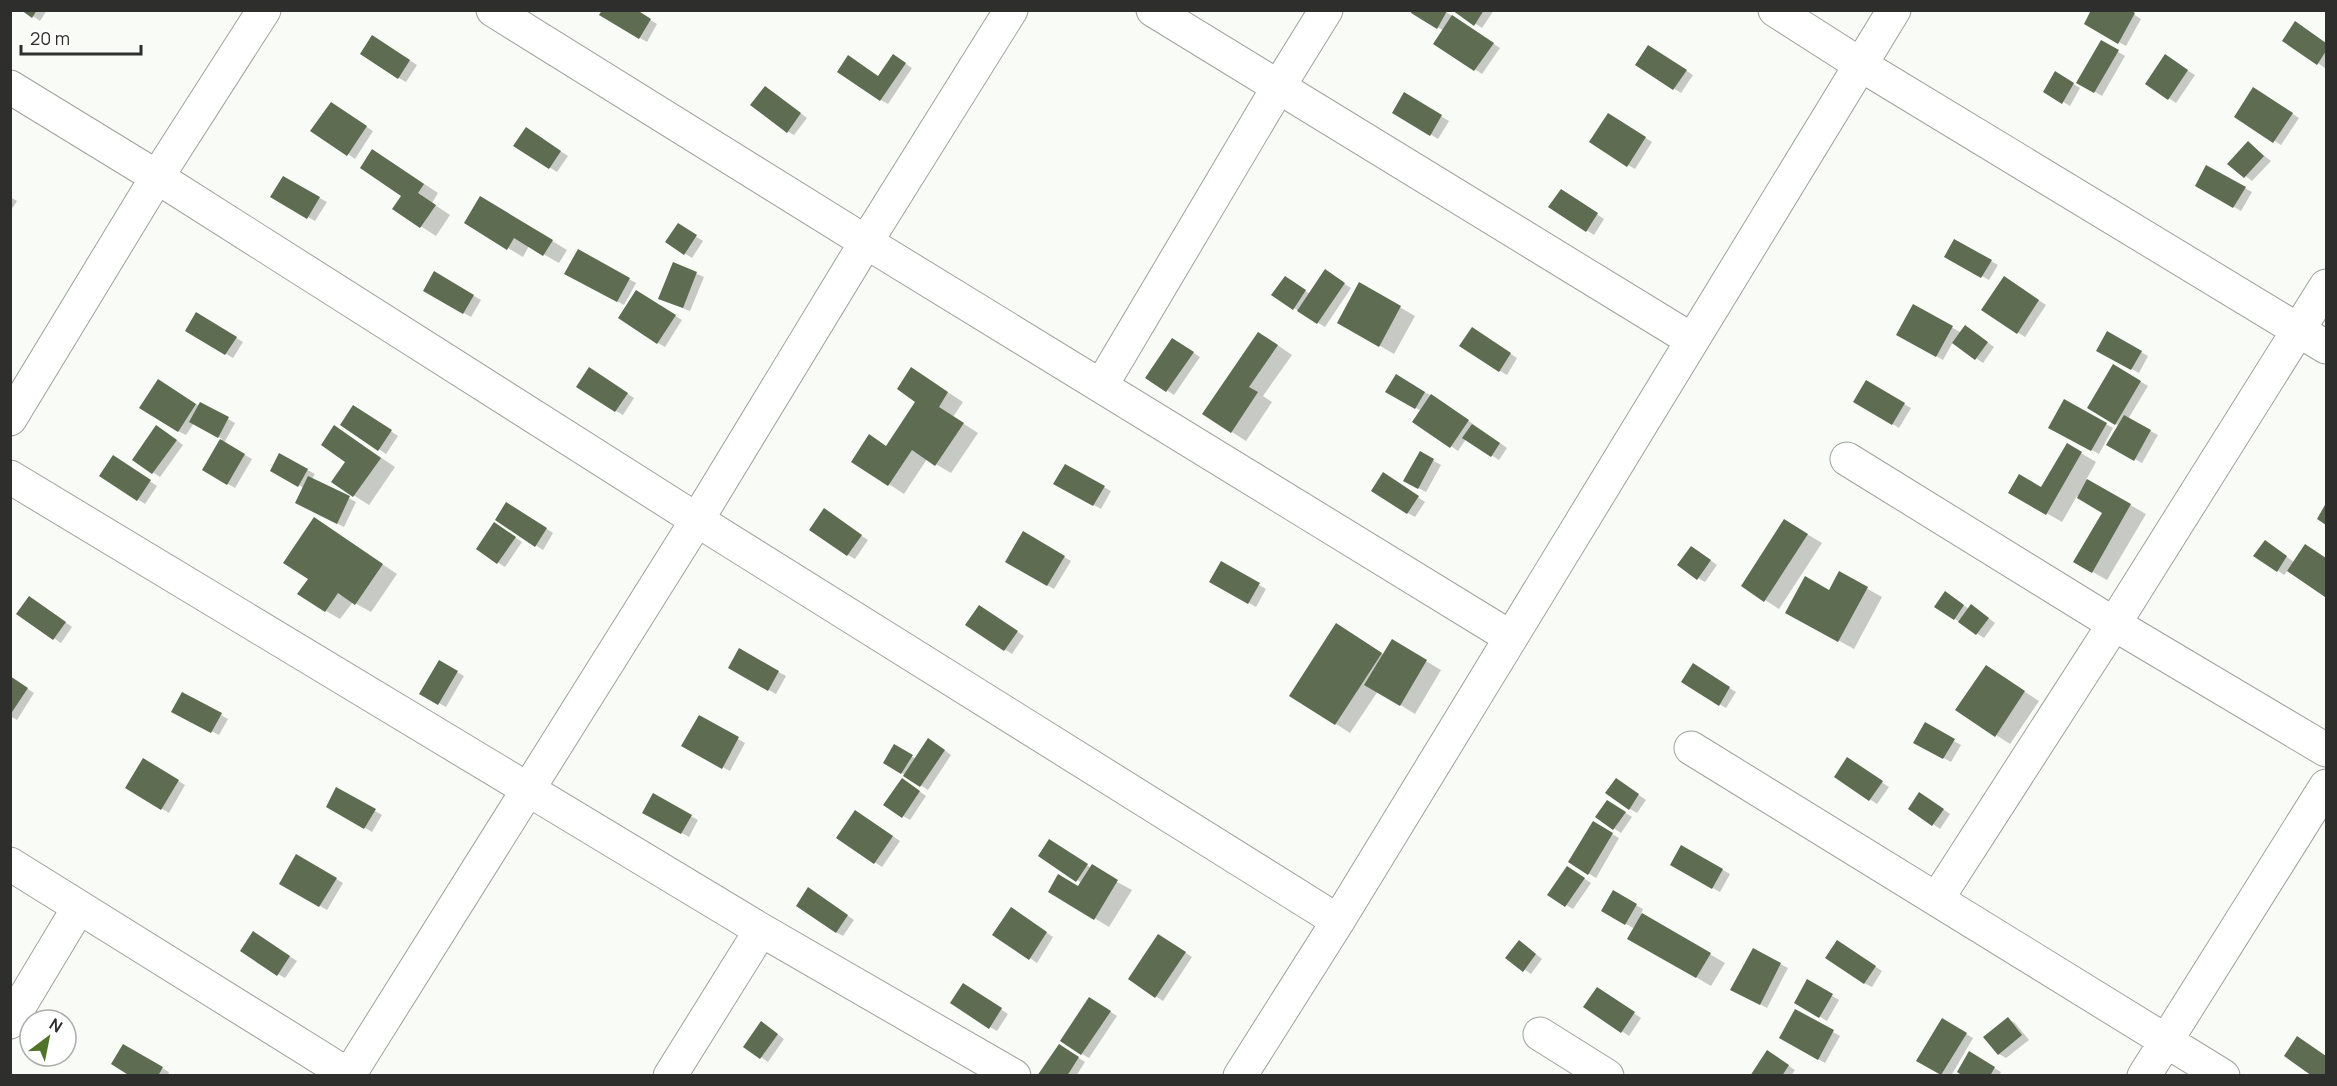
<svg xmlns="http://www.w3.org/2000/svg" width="2337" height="1086" font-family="Manrope,sans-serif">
<rect width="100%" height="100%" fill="#f9fcf6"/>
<path fill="#0003" d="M24,10H47L40,21Z
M634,10L657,24L647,42L601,15Z
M1443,10L1500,48L1482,74L1435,43L1444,31L1413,12Z
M1455,10H1494L1482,28Z
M2127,10L2141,19L2126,46L2086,24Z
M2302,27L2326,44L2325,68L2284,40Z
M380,41L417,65L406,82L399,78Z
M2102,42L2125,56L2102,96L2078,82Z
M1656,51L1693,75L1681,93L1637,65Z
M900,60L912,68L888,104L881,100L879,77Z
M2172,61L2195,75L2176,103L2147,84Z
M2056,73L2080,88L2070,106L2045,91Z
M773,92L807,118L794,135L787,131Z
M2261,93L2299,118L2281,145L2236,116Z
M1404,94L1449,121L1438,139L1394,112Z
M338,108L373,131L355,159L348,154Z
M1616,119L1652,142L1635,169L1628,165Z
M533,133L568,156L557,172L515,146Z
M2248,143L2271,161L2252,181L2230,164Z
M388,160L438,193L432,203L450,215L436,236L394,209L403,196Z
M2207,167L2252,192L2241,211L2197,185Z
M283,178L327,202L315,221L272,196Z
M1568,195L1604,219L1594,235L1551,207Z
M10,197L17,201L10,212Z
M481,198L567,250L559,263L529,246L523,257L466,223Z
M678,225L703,241L692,258L667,242Z
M1955,241L1998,265L1989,280L1946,256Z
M578,251L636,283L624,305L566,274Z
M674,264L704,277L690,311L667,302Z
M435,273L481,300L471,317L425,291Z
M1332,276L1351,288L1325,327L1294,308L1292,282L1310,294Z
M2011,282L2046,305L2025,337L1983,310Z
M1360,284L1415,316L1394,354L1339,322Z
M644,296L682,320L665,347L658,343Z
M1914,306L1960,332L1972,331L1994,347L1983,363L1953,342L1943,360L1898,334Z
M196,314L243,342L233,358L187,330Z
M1479,333L1517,358L1507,375L1500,371Z
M2108,333L2148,356L2139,373L2098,350Z
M1273,342L1292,355L1263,396L1272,402L1246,441L1204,414Z
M1180,344L1200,357L1174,395L1147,377Z
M2114,366L2148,386L2128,419L2158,435L2142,463L2108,444L2119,426L2089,407Z
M597,373L634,398L623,415L616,411Z
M1396,376L1439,400L1507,448L1499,460L1466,439L1458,451L1451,446L1421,411L1388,391Z
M926,378L963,402L953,417L978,433L951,473L927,459L904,494L854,461L887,447L918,401Z
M1866,382L1911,408L1899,428L1855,401Z
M166,385L199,406L200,404L235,423L224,443L252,459L235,488L204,470L222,439L194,423L186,435L178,431Z
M2065,401L2113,428L2099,454L2050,427Z
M361,411L398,436L386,454L342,425Z
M164,431L183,445L160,477L134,460Z
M349,436L395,467L369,505L333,482L347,461Z
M2067,445L2096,462L2086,480L2146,514L2107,580L2075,562L2104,512L2077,496L2062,522L2010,492L2041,489Z
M1420,453L1441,465L1426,492L1405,481Z
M280,455L315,474L312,479L356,502L344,527L304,507V488L272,470Z
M120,461L157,486L145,504L101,476Z
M1065,466L1111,491L1101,509L1055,483Z
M1390,478L1425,502L1415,517L1408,513Z
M514,508L553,533L543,550L497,520Z
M831,515L868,540L855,559L848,555Z
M315,519L397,574L371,612L353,602L340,619L326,611L310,578Z
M502,528L522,542L505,567L478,549Z
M1800,530L1822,543L1779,609L1765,600Z
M1024,533L1071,561L1054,589L1007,561Z
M2272,546L2294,562L2312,550L2326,559V596L2288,570L2284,575L2277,570Z
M1699,552L1717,565L1705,582L1698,578Z
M1221,563L1266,589L1256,607L1211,581Z
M1839,573L1882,597L1854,649L1787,612L1829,592Z
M1952,597L1969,609L1978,610L1995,623L1984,638L1955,619Z
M37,602L72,627L61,643L19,614Z
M986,611L1024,636L1012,654L967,625Z
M1351,633L1384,655L1392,641L1441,670L1415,714L1378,691L1350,733L1336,724Z
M739,650L786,676L776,694L730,668Z
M439,662L464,676L446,707L421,693Z
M1693,665L1736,692L1726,708L1683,682Z
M1986,667L2039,701L2010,744L1996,735Z
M10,678L34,693L17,720L10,716Z
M183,694L228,719L219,735L173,711Z
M699,717L745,743L730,771L683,746Z
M1925,725L1961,745L1951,762L1915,742Z
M936,744L951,755L928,790L885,762L895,746L916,759Z
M143,760L185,785L169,813L127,787Z
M1854,764L1889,787L1877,804L1836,777Z
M909,784L926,796L910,820L903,816Z
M1623,784L1646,800L1637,813L1630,809Z
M337,789L382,815L372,832L328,806Z
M653,795L698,820L689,837L644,812Z
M1927,798L1950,814L1940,829L1933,824Z
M1615,806L1632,817L1621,833L1597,817Z
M863,816L900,841L882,867L838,838Z
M1593,823L1619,838L1596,878L1570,862Z
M1057,845L1091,868L1132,890L1109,927L1050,891L1079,888L1082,883L1040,856Z
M1682,847L1730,874L1720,892L1672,865Z
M297,856L343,883L327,910L281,883Z
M1574,872L1591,883L1573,909L1566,905Z
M1613,893L1643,909L1641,914L1725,963L1711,986L1629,938L1635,929L1603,911Z
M816,894L854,920L843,936L836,932Z
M1018,913L1053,937L1037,963L1030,958Z
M260,937L297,961L285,978L278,974Z
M1166,940L1192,957L1163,1001L1130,979Z
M1526,946L1542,959L1531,974L1508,958Z
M1844,946L1882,971L1872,987L1864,983Z
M1754,950L1788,968L1767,1008L1732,989Z
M1808,981L1839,1000L1827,1021L1796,1002Z
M970,989L1008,1014L997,1031L990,1027Z
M1604,993L1641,1018L1629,1036L1585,1007Z
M1097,1003L1117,1016L1089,1058L1082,1054Z
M1796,1011L1840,1036L1825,1063L1781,1038Z
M2008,1019L2015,1023L2029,1040L2006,1058L1999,1054Z
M1943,1020L1973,1038L1951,1076H1944L1919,1060Z
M768,1027L784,1039L768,1062L745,1046Z
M124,1046L169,1072L168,1076H133Z
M1067,1050L1085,1062L1076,1076H1039Z
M1969,1053L2001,1072L1999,1076H1966Z
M1774,1056L1795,1070L1791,1076H1752Z"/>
<path fill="#5e6c52" d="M21,10H37L32,18Z
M602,10H637L651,19L639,39L599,15Z
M1412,10H1446L1447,11L1437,29L1411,13Z
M1452,10H1484L1474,26Z
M2091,10H2130L2135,13L2118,44L2084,24Z
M1452,15L1494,43L1474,71L1433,44Z
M2295,21L2326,43V51L2317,65L2282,41Z
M372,35L410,60L398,79L360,54Z
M2101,40L2119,50L2094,93L2076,83Z
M1648,45L1687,70L1673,90L1635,65Z
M893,54L906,63L880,101L837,72L848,55L878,76Z
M2165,54L2188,70L2168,100L2145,84Z
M2055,71L2074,83L2062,104L2043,92Z
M765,86L801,113L787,133L750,105Z
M2253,87L2293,113L2273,143L2234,117Z
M1404,92L1442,115L1430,136L1392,113Z
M331,102L367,126L347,156L310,131Z
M1608,113L1646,137L1627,167L1589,142Z
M526,127L561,151L549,169L513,146Z
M2248,141L2264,156L2244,178L2227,164Z
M372,149L424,184L418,193L436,205L420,228L392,209L401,196L360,168Z
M2206,165L2246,187L2233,208L2195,186Z
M283,176L320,197L307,219L270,197Z
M1561,189L1598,213L1586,232L1548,207Z
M480,196L553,240L543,256L514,238L507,250L464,223Z
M678,223L697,235L684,255L665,242Z
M1954,239L1992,260L1981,278L1944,257Z
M578,249L630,278L617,302L564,274Z
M673,262L697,272L683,308L658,299Z
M1325,269L1345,283L1317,324L1297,311Z
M434,271L474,295L463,314L423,291Z
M1285,276L1306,290L1293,310L1271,295Z
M2004,276L2039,300L2017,334L1981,310Z
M1359,282L1401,306L1379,347L1337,323Z
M636,290L676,315L657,344L618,318Z
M1913,304L1953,326L1936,357L1896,335Z
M196,312L237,337L225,355L185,331Z
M1965,325L1988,342L1975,360L1952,343Z
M1472,327L1511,353L1499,372L1459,346Z
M2107,331L2142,351L2131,370L2096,351Z
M1258,332L1278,345L1249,387L1258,392L1231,433L1202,414Z
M1172,338L1194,352L1166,392L1145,378Z
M2113,364L2141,381L2115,425L2087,408Z
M589,367L628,393L615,412L576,387Z
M911,367L948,392L939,407L964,423L935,466L912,450L888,486L851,462L869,434L886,446L915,402L897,389Z
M1396,374L1425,392L1415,409L1385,392Z
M158,379L196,404L178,432L139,408Z
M1866,380L1905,403L1892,425L1853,402Z
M1431,394L1469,420L1450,448L1412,422Z
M2064,399L2107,423L2091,451L2048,428Z
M200,402L229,417L218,438L189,422Z
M353,405L392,430L378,451L340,425Z
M2124,415L2151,430L2134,461L2106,445Z
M1472,424L1500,443L1491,457L1462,438Z
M156,425L177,440L152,474L132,460Z
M334,425L381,458L353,497L331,482L345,462L321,445Z
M220,439L245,454L227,485L202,470Z
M2067,443L2082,452L2046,515L2008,493L2019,474L2041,487Z
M1420,451L1434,459L1418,489L1403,481Z
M279,453L308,469L298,487L270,471Z
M113,455L151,480L137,501L99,476Z
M1065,464L1105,486L1093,506L1053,484Z
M1383,472L1419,496L1407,514L1371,491Z
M308,476L350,496L337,524L295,503Z
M2087,479L2131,504L2092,573L2073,562L2102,513L2077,498Z
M506,502L547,528L535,547L495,520Z
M2326,503V525L2317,519Z
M824,508L862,535L847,556L809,530Z
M314,517L383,564L355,605L338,593L325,612L297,594L308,579L283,563Z
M1784,519L1808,534L1764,602L1741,586Z
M494,522L516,537L497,564L476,549Z
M1023,531L1065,556L1047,586L1005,562Z
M2265,540L2287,556L2277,572L2253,556Z
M2305,544L2326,558L2325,597L2287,571Z
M1691,546L1711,560L1697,580L1677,565Z
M1221,561L1260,583L1248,604L1209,582Z
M1839,571L1868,587L1838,642L1785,613L1805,576L1829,590Z
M1945,591L1964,605L1954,620L1934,607Z
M29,596L66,622L53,640L16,614Z
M1971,604L1989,618L1976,635L1958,622Z
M979,605L1018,631L1004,651L965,625Z
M1336,623L1382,653L1335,725L1289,696Z
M1392,639L1427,660L1400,706L1364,685Z
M739,648L779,671L768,691L728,668Z
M439,660L458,671L438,705L419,694Z
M1693,663L1730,687L1719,706L1681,682Z
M1986,665L2025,691L1995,737L1955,710Z
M10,676L28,688L10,715Z
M182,692L222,713L211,733L171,712Z
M699,715L739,737L722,769L681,746Z
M1925,722L1955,739L1943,759L1913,743Z
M928,738L945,750L920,787L903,776Z
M894,744L913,755L901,774L883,763Z
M1847,757L1883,781L1869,801L1834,777Z
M143,758L179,780L161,810L125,788Z
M902,778L920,791L902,818L883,805Z
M1616,778L1639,794L1629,810L1605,793Z
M336,787L376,809L364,829L326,807Z
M1919,792L1944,809L1932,826L1908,809Z
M653,793L692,815L681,834L642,813Z
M1607,800L1626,812L1613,830L1595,817Z
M855,810L893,836L874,864L836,838Z
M1593,821L1613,833L1588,875L1568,862Z
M1049,839L1088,864L1076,882L1038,856Z
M1681,845L1723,869L1712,889L1670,865Z
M296,854L337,878L319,907L279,884Z
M1092,864L1118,880L1094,920L1048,892L1058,874L1078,886Z
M1567,866L1585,878L1565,907L1547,895Z
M808,887L848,915L836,933L796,906Z
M1613,890L1637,904L1625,925L1601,911Z
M1011,907L1047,932L1029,960L992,935Z
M1642,913L1711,953L1696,978L1627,939Z
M253,931L290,956L277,976L240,951Z
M1158,934L1186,952L1155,998L1128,979Z
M1519,940L1536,954L1523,972L1505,958Z
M1837,940L1876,966L1864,984L1825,958Z
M1753,948L1781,963L1760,1005L1730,990Z
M1807,979L1833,994L1819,1018L1794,1003Z
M963,983L1002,1008L989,1029L950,1003Z
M1597,987L1635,1012L1621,1033L1583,1007Z
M1089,997L1111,1011L1081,1055L1060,1041Z
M1795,1009L1834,1030L1818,1060L1779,1038Z
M2008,1017L2022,1035L1998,1055L1983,1037Z
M1942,1018L1967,1033L1941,1075L1916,1061Z
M761,1021L778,1034L760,1059L743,1047Z
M2297,1036L2326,1056V1071L2324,1076H2312L2284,1056Z
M123,1044L163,1067L158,1076H130L111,1064Z
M1059,1044L1079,1057L1067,1076H1037Z
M1767,1050L1789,1065L1782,1076H1750Z
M1969,1051L1995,1067L1990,1076H1963L1957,1072Z"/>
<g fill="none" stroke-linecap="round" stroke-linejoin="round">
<g stroke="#9fa29c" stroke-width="35">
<path id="minor" d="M493,10L866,242L1510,637
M1153,10L1692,340
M1775,10L1861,65L2326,347
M10,87L157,177L697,520L1338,921
M1101,386L1279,86L1326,10
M10,419L157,177L264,10
M1847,459L2114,624L2326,750
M10,477L761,930L1014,1076
M1691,748L2223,1076
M10,864L350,1076
M1937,899L2114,624L2326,286
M10,1022L79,907
M1540,1034L1607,1076
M349,1075L697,520L866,242L1011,10
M670,1076L761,930
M1240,1076L1338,921L1894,10
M2144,1076L2326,786"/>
</g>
<use href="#minor" stroke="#fff" stroke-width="33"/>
</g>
<rect width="2337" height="1086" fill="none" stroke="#2e2f2d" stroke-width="24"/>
<g transform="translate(48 1038) rotate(32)"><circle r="28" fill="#ffffff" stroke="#abacab" stroke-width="1.5"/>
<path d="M0-4.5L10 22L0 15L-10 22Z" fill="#51732a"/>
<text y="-9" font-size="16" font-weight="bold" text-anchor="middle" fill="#2e2f2d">N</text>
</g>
<path d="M21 45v9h120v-9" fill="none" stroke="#2e2f2d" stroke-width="3"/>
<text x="30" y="45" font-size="18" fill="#2e2f2d" stroke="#ffffff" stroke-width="4.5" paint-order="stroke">20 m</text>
</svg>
